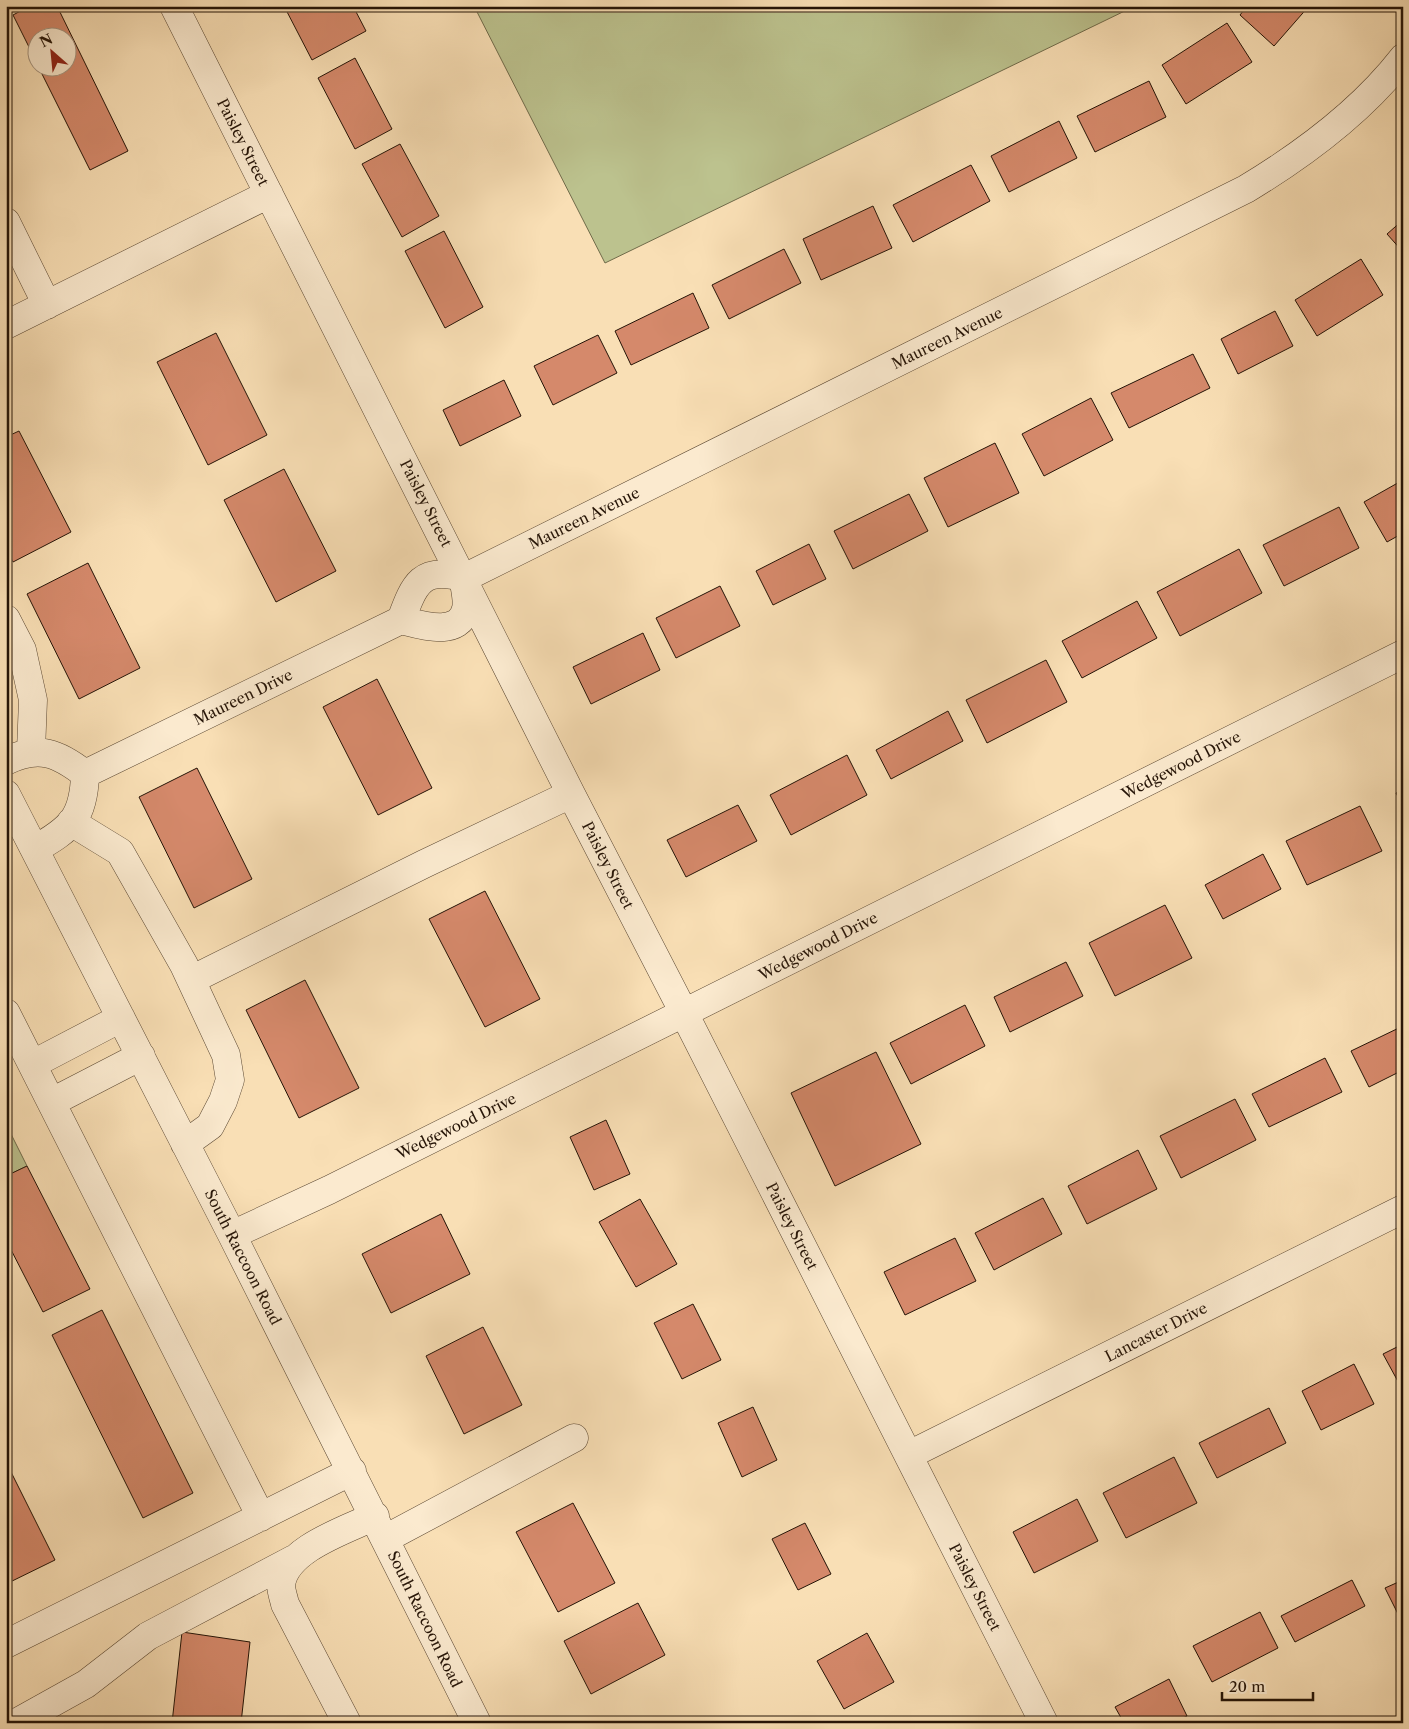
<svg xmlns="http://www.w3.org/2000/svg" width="1409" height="1729" font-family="'Libre Caslon Text',serif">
<rect width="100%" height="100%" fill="#f9dfb5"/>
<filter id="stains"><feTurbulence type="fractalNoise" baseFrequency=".004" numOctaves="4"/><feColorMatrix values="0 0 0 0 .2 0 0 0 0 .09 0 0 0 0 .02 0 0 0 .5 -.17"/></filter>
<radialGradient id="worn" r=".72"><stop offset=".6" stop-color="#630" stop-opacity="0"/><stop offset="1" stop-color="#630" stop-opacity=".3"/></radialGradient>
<path fill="#bcc28e" stroke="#706b4a" d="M474,6H1135L605,263Z
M6,1124L27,1166L6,1176Z"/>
<path fill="#d5896b" stroke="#251407" d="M30,6H57L128,151L90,170L39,68H68V38H38V65L13,15Z
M284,6H353L366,31L312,60Z
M1247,6H1309L1274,46L1240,15Z
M1227,23L1252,62L1186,104L1162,65Z
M355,58L392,129L355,149L318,78Z
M1149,81L1166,117L1095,152L1077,116Z
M1059,121L1077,158L1009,192L991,156Z
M400,144L439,216L402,237L362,164Z
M971,165L990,201L913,242L893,205Z
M873,206L892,248L821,280L803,239Z
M1403,220V252L1387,234Z
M444,231L483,307L445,328L405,251Z
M784,249L801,283L729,319L712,285Z
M1361,259L1383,295L1317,336L1295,300Z
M693,293L709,328L631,365L615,331Z
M1275,311L1293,346L1238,374L1221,339Z
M216,333L267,435L208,465L157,362Z
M598,335L617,373L553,405L534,366Z
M1193,354L1210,388L1129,428L1111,393Z
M504,380L521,416L460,446L443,410Z
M1091,398L1113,440L1044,476L1022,434Z
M19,431L71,532L13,562L6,549V437Z
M995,443L1019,493L948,527L924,478Z
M284,469L336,571L276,602L224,500Z
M1403,480V533L1387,542L1364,502Z
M909,494L928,531L853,569L834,531Z
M1339,507L1359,548L1284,586L1263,545Z
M809,544L826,579L773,605L756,571Z
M1239,549L1262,593L1180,636L1157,592Z
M88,563L140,668L79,699L27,594Z
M720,586L740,626L676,658L656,618Z
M1137,601L1157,638L1082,678L1062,641Z
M643,633L660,670L591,704L573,667Z
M1046,660L1067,702L987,743L966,700Z
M377,679L432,788L378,815L323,707Z
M948,711L963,741L891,779L876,750Z
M847,755L867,795L791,835L770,795Z
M197,768L252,879L194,908L139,797Z
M1403,790V806L1396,793Z
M738,805L757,841L686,877L667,840Z
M1360,806L1382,851L1307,885L1286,841Z
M1263,854L1281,889L1223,919L1205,885Z
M485,891L540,999L485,1027L429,919Z
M1165,905L1192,958L1115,996L1089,943Z
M1066,962L1083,996L1010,1032L994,997Z
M305,980L359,1088L299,1118L246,1010Z
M965,1005L985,1046L911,1084L890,1043Z
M1403,1026V1070L1369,1087L1351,1051Z
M876,1052L921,1144L835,1186L791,1093Z
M1325,1058L1342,1092L1269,1127L1252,1094Z
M1235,1099L1256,1140L1181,1178L1160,1136Z
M606,1120L630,1174L594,1190L570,1137Z
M1138,1150L1157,1189L1087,1224L1068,1186Z
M27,1166L90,1289L43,1312L6,1240V1176Z
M1043,1198L1062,1234L994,1270L975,1233Z
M640,1199L677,1264L636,1287L599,1222Z
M441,1214L470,1274L391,1313L362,1254Z
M955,1238L976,1281L905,1315L884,1272Z
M693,1304L721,1360L682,1379L654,1323Z
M102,1310L193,1493L143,1518L52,1335Z
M483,1327L522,1405L464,1434L426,1356Z
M1403,1344V1386L1401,1387L1383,1354Z
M1354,1364L1374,1404L1321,1430L1302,1391Z
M753,1407L777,1460L742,1477L718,1423Z
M1269,1408L1286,1443L1217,1478L1199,1443Z
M1174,1457L1197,1503L1126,1538L1103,1493Z
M6,1462L55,1560L6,1584Z
M1077,1499L1098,1541L1034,1573L1013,1532Z
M573,1503L615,1583L558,1612L516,1532Z
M805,1523L831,1574L798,1590L772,1539Z
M1352,1580L1365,1606L1295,1642L1281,1616Z
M1403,1580V1624L1385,1588Z
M638,1603L665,1655L591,1694L564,1641Z
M1260,1612L1278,1648L1212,1682L1193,1646Z
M182,1632L250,1642L241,1723H172Z
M867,1633L894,1682L844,1709L817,1661Z
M1169,1679L1187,1716L1173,1723H1124L1115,1707Z"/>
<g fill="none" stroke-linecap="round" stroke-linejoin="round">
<g stroke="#5a4732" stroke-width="29">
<path id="minor" d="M174,6L571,794L684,1013L1044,1723
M6,222L47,305
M6,325L269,194
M464,578L1246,189C1304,154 1361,112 1403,58
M6,619L22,650L33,700L31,751
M401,620C421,625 459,638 466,609C468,601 465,590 464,582
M6,761C39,745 58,753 85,774
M6,794L232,1235L477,1723
M71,822L120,852L184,965L226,1055L230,1080L223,1101L210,1126L185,1144
M35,849C71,829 84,817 85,774L401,620C414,585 421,565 464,578
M191,980L424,864L571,794
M6,1013L261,1517
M33,1064L121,1018
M52,1102L141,1056
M232,1235L329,1190L1403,654
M909,1455L1403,1209
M385,1539L574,1438
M6,1644L352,1471
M16,1723L86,1684L148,1636L294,1559
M347,1723L285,1604C284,1599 281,1591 281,1585C285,1549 346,1530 375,1516"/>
</g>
<use href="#minor" stroke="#fbeacf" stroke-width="28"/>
</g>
<g text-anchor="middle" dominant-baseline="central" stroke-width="5" stroke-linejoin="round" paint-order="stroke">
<g font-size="15" fill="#251407" stroke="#fbeacf">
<text transform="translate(243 142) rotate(63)">Paisley Street</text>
<text transform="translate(947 338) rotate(-26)">Maureen Avenue</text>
<text transform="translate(426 503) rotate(63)">Paisley Street</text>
<text transform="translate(584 518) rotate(-26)">Maureen Avenue</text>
<text transform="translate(243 697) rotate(-26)">Maureen Drive</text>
<text transform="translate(1181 765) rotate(-27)">Wedgewood Drive</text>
<text transform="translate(608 865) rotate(63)">Paisley Street</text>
<text transform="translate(818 946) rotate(-27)">Wedgewood Drive</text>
<text transform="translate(456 1126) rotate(-26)">Wedgewood Drive</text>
<text transform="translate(792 1226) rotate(63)">Paisley Street</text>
<text transform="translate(243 1257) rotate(63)">South Raccoon Road</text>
<text transform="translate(1156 1332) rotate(-27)">Lancaster Drive</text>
<text transform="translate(975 1587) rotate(63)">Paisley Street</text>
<text transform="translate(425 1619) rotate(64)">South Raccoon Road</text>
</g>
</g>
<rect width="1409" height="1729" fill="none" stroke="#f9dfb5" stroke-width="25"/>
<rect x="8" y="8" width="1394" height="1714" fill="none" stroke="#251407" stroke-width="2.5"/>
<rect x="12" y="12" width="1384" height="1704" fill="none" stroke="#251407"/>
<g transform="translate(52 52) rotate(333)"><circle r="24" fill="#fbeacf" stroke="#a5947f"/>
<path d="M0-4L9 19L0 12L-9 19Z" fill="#8f2418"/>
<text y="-8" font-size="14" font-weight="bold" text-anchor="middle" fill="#251407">N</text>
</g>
<path d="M1222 1692v8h91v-8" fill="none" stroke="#251407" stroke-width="2.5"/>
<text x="1229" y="1692" font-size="15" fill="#251407" stroke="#fbeacf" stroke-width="4" paint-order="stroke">20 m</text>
<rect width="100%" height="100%" filter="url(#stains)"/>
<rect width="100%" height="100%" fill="url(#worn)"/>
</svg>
